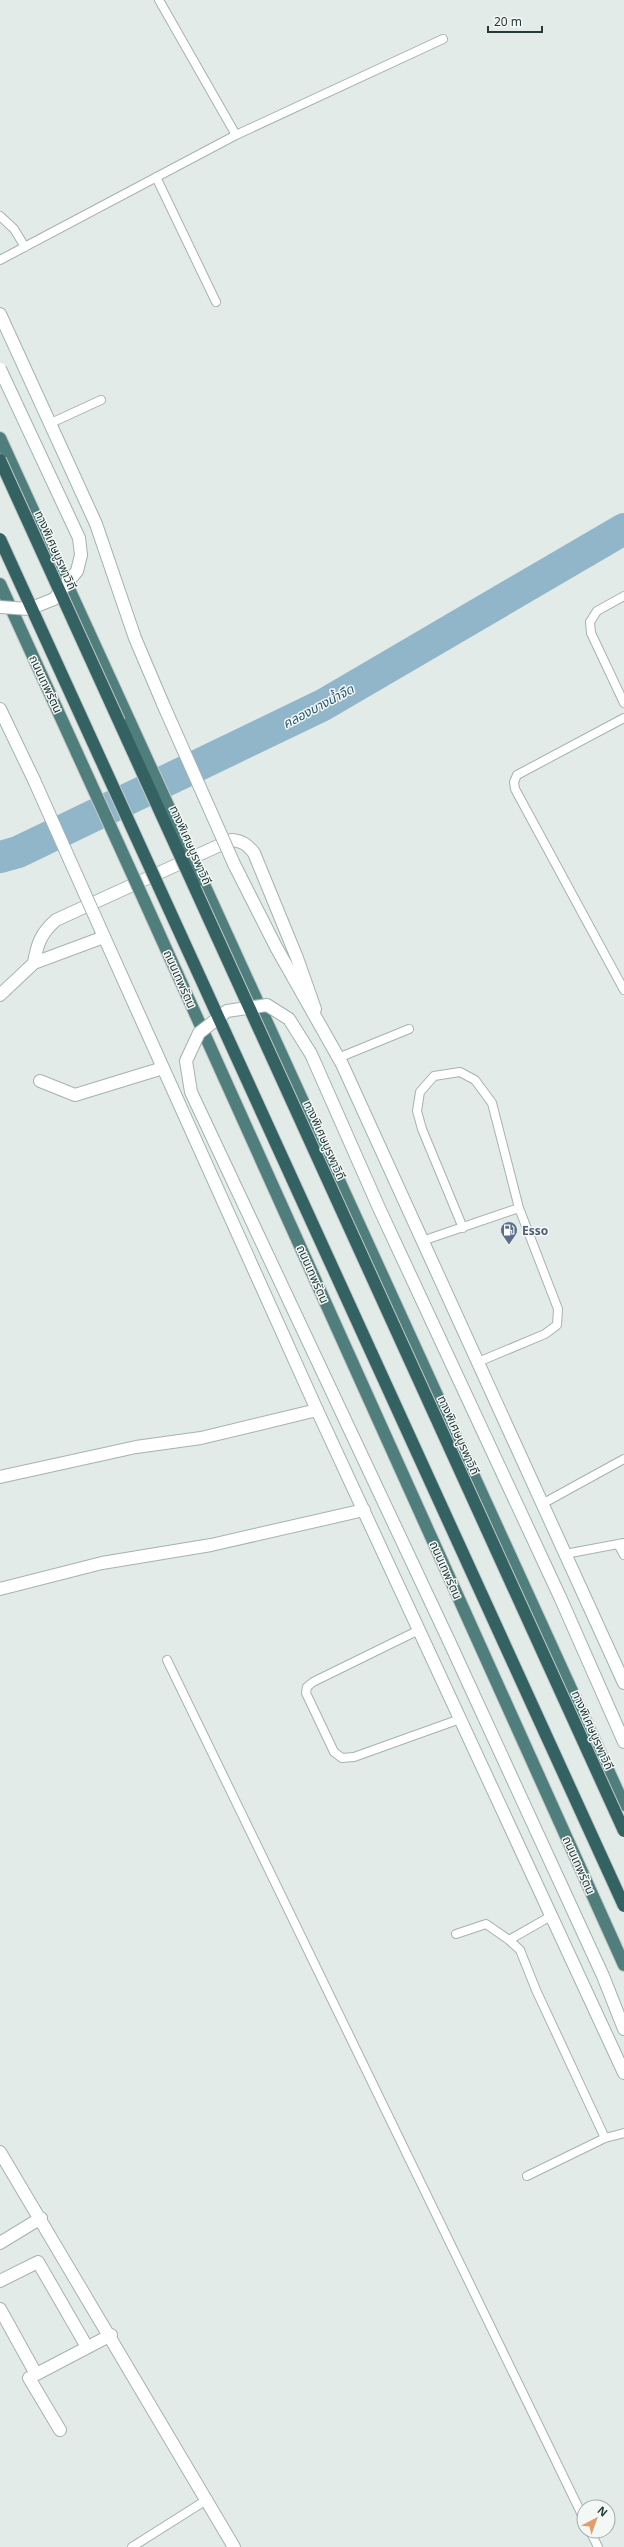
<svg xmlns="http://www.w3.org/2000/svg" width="624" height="2547" font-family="'Noto Sans','Noto Sans Thai',sans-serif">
<rect width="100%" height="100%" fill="#e3ebe9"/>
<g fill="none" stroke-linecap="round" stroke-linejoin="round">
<path stroke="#91b6c9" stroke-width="32" d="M0,857L18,852L323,705L624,529"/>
<g stroke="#a6b2b0" stroke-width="10">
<path id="service" d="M159,0L236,135
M156,177L216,302
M0,216L14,229L25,247
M0,260L236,135L443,39
M51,423L101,400
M624,596L597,611L590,622L591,633L624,703
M624,718L517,775L514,782L515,789L624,990
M338,1058L409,1029
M463,1228L422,1129L417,1111L420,1092L434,1076L460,1072L475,1080L492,1103L519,1208L558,1309L557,1325L545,1334L478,1362
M422,1241L519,1208
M542,1504L624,1459
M618,1544L624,1555
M565,1554L624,1543
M419,1630L313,1682L307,1687L306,1693L334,1752L342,1758L354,1757L460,1719
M167,1660L584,2519
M551,1916L509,1940L520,1950L536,1990L605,2138
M456,1934L486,1924L509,1940
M527,2176L605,2138L624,2133
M590,2531L598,2547
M132,2547L208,2499"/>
</g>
<g stroke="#a6b2b0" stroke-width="14">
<path id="minor" d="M34,963C37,944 41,933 56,920L231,840C242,841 247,844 254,853L297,958L315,1009
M0,995L34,963L104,937
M40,1081L75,1095L163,1068
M0,1477L136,1447L201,1438L317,1410
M0,1589L102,1563L211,1545L364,1510
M0,2152L234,2547
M0,2243L41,2218
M0,2281L38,2262L87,2347
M0,2309L36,2374
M60,2430L29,2378L111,2335"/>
</g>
<g stroke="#a0b2af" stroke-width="14">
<path id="secondary" d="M0,314L96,524L135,638L163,704
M0,709L34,780
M234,864L276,947L342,1064L624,1683
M101,930L317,1410L624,2073
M560,1597L624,1742
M449,1641L603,1976L624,2029"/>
</g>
<g stroke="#c2c8c7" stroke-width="14">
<path id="trunk" d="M0,438L130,722
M0,584L77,753
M202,880L624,1805
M144,900L624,1965"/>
</g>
<use href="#service" stroke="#fff" stroke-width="8"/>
<use href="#minor" stroke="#fff" stroke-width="12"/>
<use href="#secondary" stroke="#fff" stroke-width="12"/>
<use href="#trunk" stroke="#507e7d" stroke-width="12"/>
<g stroke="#a0b2af" stroke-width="14" stroke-linecap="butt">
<path id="secondary-bridge" d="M0,369L79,538L81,555L77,571L54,599L29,609L0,607
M163,704L234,864
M34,780L101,930
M449,1641L191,1092L186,1061L199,1033L227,1011L267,1005L289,1019L311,1054L379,1208L560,1597"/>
</g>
<g stroke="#c2c8c7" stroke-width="14" stroke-linecap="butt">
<path id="trunk-bridge" d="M130,722L202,880
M77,753L144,900"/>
</g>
<g stroke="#c2c8c7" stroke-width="14" stroke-linecap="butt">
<path id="motorway-bridge" d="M0,460L624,1831
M0,539L624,1906"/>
</g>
<use href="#secondary-bridge" stroke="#fff" stroke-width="12"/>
<use href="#trunk-bridge" stroke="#507e7d" stroke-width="12"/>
<use href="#motorway-bridge" stroke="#346262" stroke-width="12"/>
</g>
<defs>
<g id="fuel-pin" transform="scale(0.9)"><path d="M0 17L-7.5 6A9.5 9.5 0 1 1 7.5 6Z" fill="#5c6f8a" stroke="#f3f8f6"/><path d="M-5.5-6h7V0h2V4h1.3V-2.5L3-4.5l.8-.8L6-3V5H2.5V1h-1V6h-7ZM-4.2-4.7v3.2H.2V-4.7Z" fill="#fff"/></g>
</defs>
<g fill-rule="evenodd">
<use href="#fuel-pin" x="509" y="1230"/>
</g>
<g text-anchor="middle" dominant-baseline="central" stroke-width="3" stroke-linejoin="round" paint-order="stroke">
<g font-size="12" fill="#253a38" stroke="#f3f8f6">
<text transform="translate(56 550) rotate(66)">ทางพิเศษบูรพาวิถี</text>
<text transform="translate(46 684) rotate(65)">ถนนเทพรัตน</text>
<text transform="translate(191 845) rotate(66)">ทางพิเศษบูรพาวิถี</text>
<text transform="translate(180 979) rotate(66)">ถนนเทพรัตน</text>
<text transform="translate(325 1140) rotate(66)">ทางพิเศษบูรพาวิถี</text>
<text transform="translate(313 1274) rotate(66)">ถนนเทพรัตน</text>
<text transform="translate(459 1435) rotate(66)">ทางพิเศษบูรพาวิถี</text>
<text transform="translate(446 1570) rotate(66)">ถนนเทพรัตน</text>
<text transform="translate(593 1730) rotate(66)">ทางพิเศษบูรพาวิถี</text>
<text transform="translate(579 1865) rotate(66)">ถนนเทพรัตน</text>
</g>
<g font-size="12" font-weight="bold" fill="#4e5e75" stroke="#f3f8f6" text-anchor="start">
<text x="522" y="1230">Esso</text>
</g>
<g font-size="13" font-style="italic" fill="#26546f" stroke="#f3f8f6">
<text transform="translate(318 706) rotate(-28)">คลองบางน้ำจืด</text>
</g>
</g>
<g transform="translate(596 2519) rotate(41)"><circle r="19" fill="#f3f8f6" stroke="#a1acaa"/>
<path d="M0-3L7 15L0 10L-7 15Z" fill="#e19e6a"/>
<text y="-6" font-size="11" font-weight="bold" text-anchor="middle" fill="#253a38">N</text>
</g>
<path d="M488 26v6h54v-6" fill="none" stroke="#253a38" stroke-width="2"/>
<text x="494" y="26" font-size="12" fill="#253a38" stroke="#f3f8f6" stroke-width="3" paint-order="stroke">20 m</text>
</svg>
